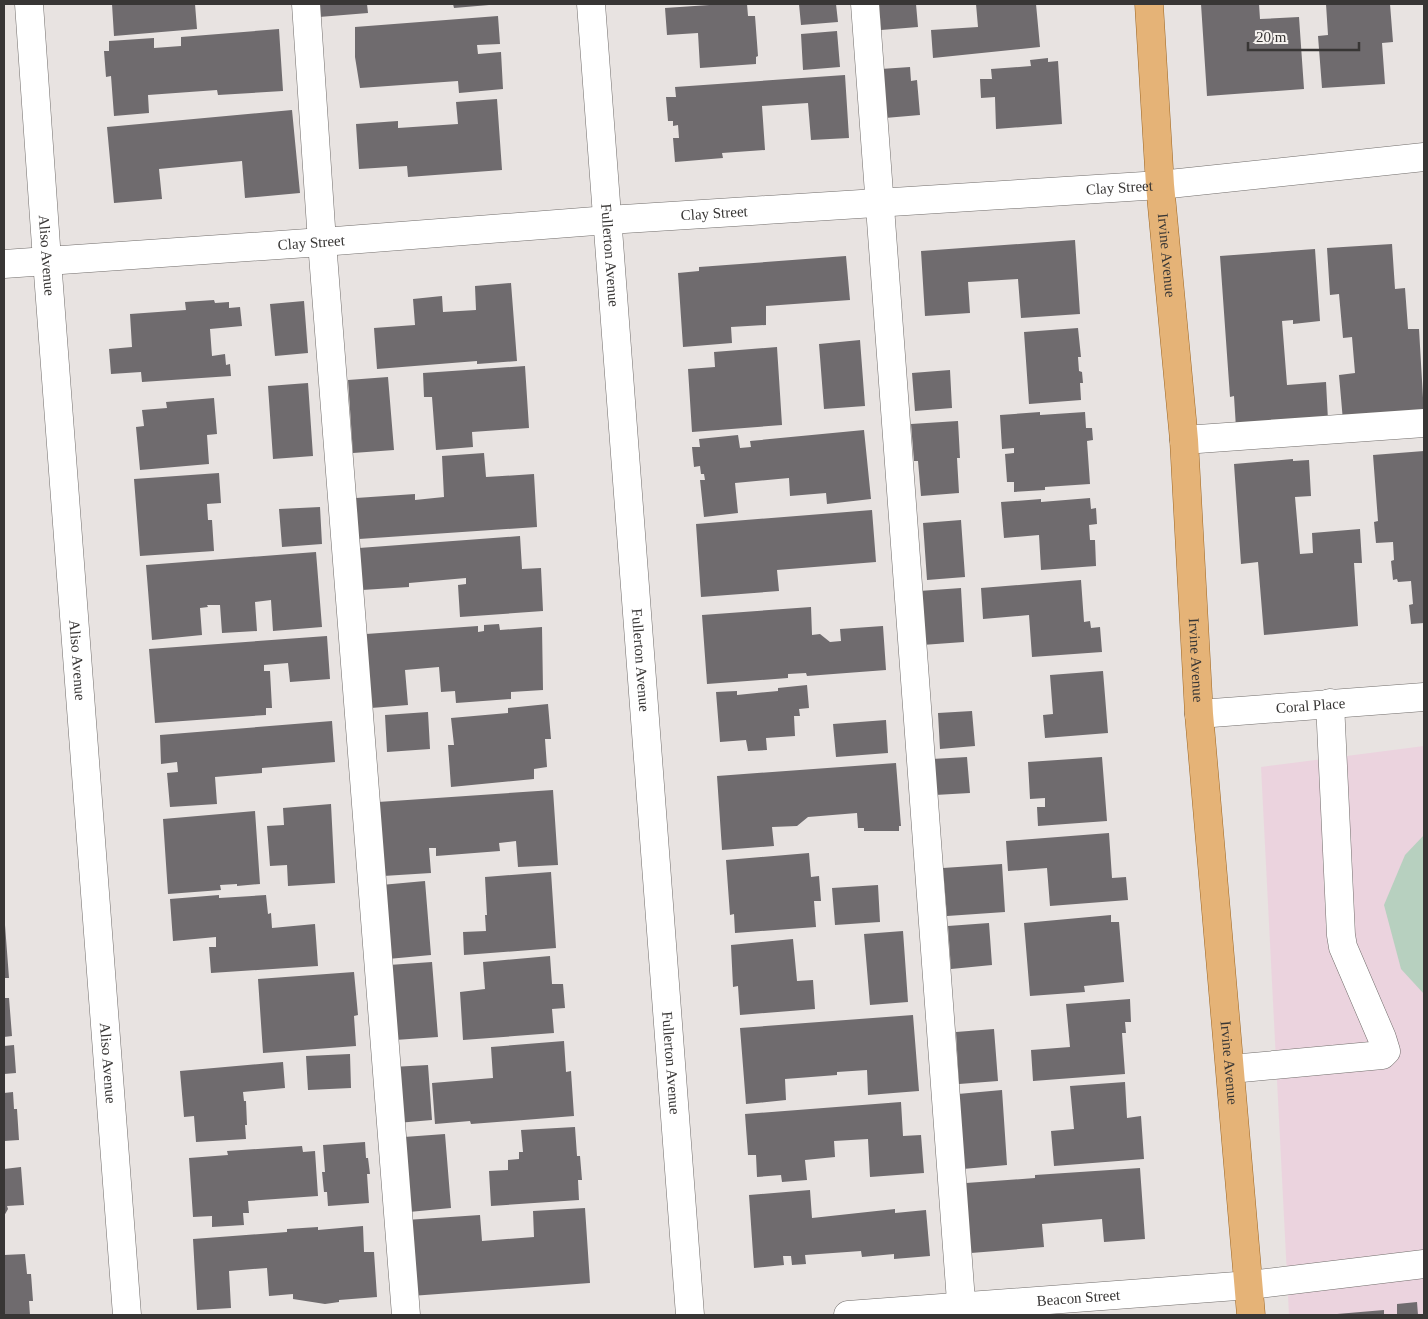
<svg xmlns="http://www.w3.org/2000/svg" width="1428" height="1319" font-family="'Times New Roman',serif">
<rect width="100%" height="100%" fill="#e8e3e1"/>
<path fill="#ebd3de" d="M1424,746V1315H1289L1261,767Z"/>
<path fill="#b7d0bf" d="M1424,835V994L1401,969L1384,905L1405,855Z"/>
<path fill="#6f6b6e" d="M112,4H195L197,29L114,36Z
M318,4H367L368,13L319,17Z
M453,4H489V5L454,8Z
M724,4H747L748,16H755L758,56L756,57V64L700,68L698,33L667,35L665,8Z
M799,4H836L838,22L801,25Z
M879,4H916L918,27L881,30Z
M976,4H1036L1040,47L933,58L931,30L978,27Z
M1201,4H1259L1260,19L1299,17L1304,89L1207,96Z
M1326,4H1390L1393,42L1382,43L1385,84L1322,88L1318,36L1328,35Z
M498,16L500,44L477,45L478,54L501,52L503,89L459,93L458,81L360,88L355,57V27Z
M279,29L283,91L218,95L217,90L148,95L149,113L114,116L111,76L106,77L104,51H109V41L154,38V48L181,46V37Z
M837,31L840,67L803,70L801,34Z
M1048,58V62L1058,61L1062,124L996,129L995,97L981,98L980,79H992L991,69L1031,66L1030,60Z
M910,67L911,81L917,80L920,115L885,118L881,69Z
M845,75L849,138L811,140L808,103L762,106L765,150L722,153L723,158L675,162L673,138H679L678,125L673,126V121H668L666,97H676L675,87Z
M497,99L502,170L408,177L407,166L359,169L356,124L398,121V128L458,124L456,102Z
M292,110L300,193L245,198L242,161L159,169L162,199L114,203L107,127Z
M1075,240L1080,314L1021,318L1018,279L968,282L970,313L925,316L921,251Z
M1392,244L1395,289L1405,288L1408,329H1419L1424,415L1343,421L1339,375L1355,373L1352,337L1343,338L1339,294L1330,295L1327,248Z
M1315,249L1320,321L1293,324V320L1282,321L1287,385L1326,382L1328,420L1236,428L1234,396L1230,397L1220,256Z
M846,256L850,300L766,306V325L731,327L732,343L683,347L678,273L699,271V267Z
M511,283L517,361L477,364V361L377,369L374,328L415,325L413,299L442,296L443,312L476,310L475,286Z
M214,300L215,303L229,302V308L240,307L242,326L210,329L212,356L225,354L226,365L230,364L231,376L142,382L141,372L111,374L109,349L132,347L130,314L186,310L185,302Z
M304,301L308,353L275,356L270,304Z
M1078,328L1081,357H1078L1079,371L1082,372L1083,383H1080L1081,400L1029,404L1024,332Z
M860,340L865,406L824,409L819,344Z
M777,347L782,425L692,432L688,369L715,367L714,352Z
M525,366L529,428L472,432L473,447L436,450L432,397H424L423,373Z
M950,370L952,408L915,411L912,373Z
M388,377L394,450L353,453L348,380Z
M308,383L313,456L273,459L268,386Z
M214,398L217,434L207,435L209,464L140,470L136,427L144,426L142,410L167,408L166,402Z
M1040,412V415L1085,412L1086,428H1092L1093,440L1087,441L1090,484L1045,487V490L1014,492V482H1007L1005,454L1014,453V448L1002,449L1000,415Z
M958,421L960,458H957L959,493L921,496L918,461H914L911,424Z
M864,430L871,499L827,504L826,493L790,496L789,478L735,483L738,513L704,517L700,480H705L704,474H701L700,466L694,467L692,447H700L699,439L738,435L740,448L751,447L750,441Z
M1424,451V623L1411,624L1409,605L1413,604L1411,581L1398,582L1397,579L1393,580L1391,561L1394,560L1393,542L1376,543L1374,522L1378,521L1373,455Z
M484,453L486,477L534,474L537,527L359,539L356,498L415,494V500L444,497L442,456Z
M1293,459V461L1309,460L1311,496L1295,497L1300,554L1313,553L1312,533L1360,529L1362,563H1354L1358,626L1264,635L1258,562L1241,564L1234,464Z
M219,473L221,503L207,504L208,520H212L214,551L140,556L134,479Z
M1090,498L1091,509L1096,508L1097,524L1089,525L1090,540H1095L1096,566L1041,570L1039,535L1004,538L1001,502L1041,499V502Z
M320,507L322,544L282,547L279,509Z
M872,510L876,562L777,570L779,591L701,597L696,524Z
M961,520L965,577L927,580L923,523Z
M520,536L522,569L541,568L543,611L460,617L458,585L466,584V578L409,583V587L362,590L359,548Z
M316,552L322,627L273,631L271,600L255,602L257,631L222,633L220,605H207L208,607L200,608L202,635L152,640L146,565Z
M1081,580L1084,622L1090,621L1091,628L1100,627L1102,652L1032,657L1029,615L983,619L981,588Z
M961,588L964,642L922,645L919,591Z
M811,607L812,635L820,634L830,642L841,641L840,629L883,626L886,670L807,676L806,673L788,674V678L707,684L702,615Z
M499,624L500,630L542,627L543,690L511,692V699L456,703L455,691L441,692L439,667L405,670L408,705L371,708L366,634L478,626V632L484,631V625Z
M327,636L330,679L290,682L288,663L264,665V671H270L272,708H266V715L155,723L149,649Z
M1103,671L1108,733L1045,738L1043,715L1053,714L1050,675Z
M807,685L809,708L799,709L800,716H794L795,736L766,738L767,750L748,751L746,740L720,742L716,692L737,691V695L778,691V688Z
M548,704L551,739H545L547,767L534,769V779L451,787L448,745H454L451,718L508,713V708Z
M972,711L975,746L940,749L938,713Z
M428,712L430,749L387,752L385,715Z
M886,720L888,753L836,757L833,724Z
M332,721L335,762L262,768V773L215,777L217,804L170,807L167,773L178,772L177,762L161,764L160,735Z
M967,757L970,793L935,795L932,759Z
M1102,757L1107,821L1038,826L1037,807H1045V798L1030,799L1028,762Z
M896,763L901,826H899V831H864V828H858L857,813L808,817L797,826L772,827L774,846L722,850L717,776Z
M553,790L558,865L518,867L516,841L499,843L500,851L436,856V848H429L431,873L383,876L378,802Z
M331,804L335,883L288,886L287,865L270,866L267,826L284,825L283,808Z
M255,811L260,884L237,886V884L220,885L221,890L168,894L163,819Z
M1109,833L1112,878L1126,877L1128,900L1050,906L1047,868L1008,871L1006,841Z
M809,853L811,877L819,876L821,901H814L816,927L735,933L734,914L730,915L726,860Z
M1002,864L1005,912L947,916L943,868Z
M551,872L556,948L464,955L463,932L486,931L485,915H487L485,877Z
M425,881L431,955L388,959L381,885Z
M878,885L880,922L835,925L832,888Z
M219,895V898L266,895L268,914L271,913L272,928L315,924L318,966L211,973L209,947H216V937L173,941L170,899Z
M1111,915V922H1119L1124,982L1084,986L1085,992L1030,996L1024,923Z
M989,923L992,965L951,969L948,926Z
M4,925H5L9,978H4Z
M903,931L908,1002L870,1005L864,934Z
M793,939L797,981L813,980L815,1009L740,1015L738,986L733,987L731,945Z
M550,956L552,984H563L565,1008L552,1009L554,1033L463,1040L460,992L485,989L483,962Z
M432,962L438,1037L395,1040L389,965Z
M354,972L358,1015L354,1016L356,1046L263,1053L258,979Z
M4,998H9L12,1036L4,1037Z
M1130,999L1131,1022H1125L1126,1033H1122L1125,1074L1033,1081L1031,1050L1070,1047L1066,1004Z
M913,1015L919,1091L868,1095L867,1070L837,1072V1075L785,1079L786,1100L746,1104L740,1028Z
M994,1029L998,1081L959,1084L956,1032Z
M564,1041L566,1072L571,1071L574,1116L471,1124L470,1121L435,1124L432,1083L493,1078L491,1047Z
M14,1045L16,1073L4,1074V1046Z
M350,1054L351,1088L308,1090L306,1056Z
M283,1062L285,1088L243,1092L244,1101H246L247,1125H245L246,1139L196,1142L194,1116L184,1117L180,1071Z
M428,1065L432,1120L397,1123L392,1067Z
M1125,1082L1127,1118L1141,1116L1144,1159L1054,1166L1051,1131L1074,1129L1070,1086Z
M1002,1090L1007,1165L963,1169L958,1094Z
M13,1092L14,1109H17L19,1140L4,1141V1093Z
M901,1102L903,1136L921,1135L924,1173L870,1177L868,1139L834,1141L835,1157L805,1160L807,1180L782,1182L781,1175L757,1177L756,1155H748L745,1114Z
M575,1127L577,1156H580L582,1180H578L579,1200L491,1206L489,1171L508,1170V1160L519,1159V1152H523L521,1130Z
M445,1134L451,1208L409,1212L404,1137Z
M365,1142L366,1158H368L370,1174H367L369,1203L328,1206L327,1192H324L322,1172H325L323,1145Z
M302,1146L303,1152L315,1151L318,1196L248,1201L249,1213H243L244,1225L212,1227V1216L193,1217L189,1158L228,1155L227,1151Z
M21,1167L24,1205L7,1206L8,1209L4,1216V1169Z
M1140,1168L1145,1239L1104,1242L1102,1219L1042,1224L1044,1247L971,1253L966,1183L1035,1178V1175Z
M810,1190L812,1218L895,1209V1213L926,1210L930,1256L894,1259V1254L862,1257L861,1251L805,1255L806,1264L792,1265L791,1256H783L784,1265L754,1268L749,1195Z
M585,1208L590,1283L411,1296L406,1220L480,1215L482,1241L534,1237L533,1211Z
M363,1226L364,1252H374L377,1297L339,1300V1302L325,1304L293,1299V1294L269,1296L267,1268L229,1271L231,1308L197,1310L193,1239L287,1232V1229L318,1227V1230Z
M25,1254L27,1274H31L33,1301H29L30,1315H4V1255Z
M1417,1302L1418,1315H1397V1304Z
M1384,1310V1315H1337V1314Z"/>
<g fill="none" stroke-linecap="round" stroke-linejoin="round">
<g stroke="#716d6b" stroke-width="29">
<g id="minor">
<path id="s1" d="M29,4L47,260L127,1315"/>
<path d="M306,4L322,242L406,1315"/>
<path id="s2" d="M591,4L690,1315"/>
<path d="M865,4L962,1315"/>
<path id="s3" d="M4,264L322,242L608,220L1160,185L1424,157"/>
<path d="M1184,440L1424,423"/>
<path id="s4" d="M1199,714L1424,697"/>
<path d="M1231,1069L1382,1055L1386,1051L1382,1038L1343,947L1341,935L1330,703"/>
<path id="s5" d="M848,1315L1250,1285L1424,1264"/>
</g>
</g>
<g stroke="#9d6725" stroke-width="29">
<g id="major">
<path id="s6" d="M1149,4L1160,185L1184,440L1199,714L1251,1315"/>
</g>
</g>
<use href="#minor" stroke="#fff" stroke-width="28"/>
<use href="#major" stroke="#e5b377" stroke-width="28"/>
</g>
<g text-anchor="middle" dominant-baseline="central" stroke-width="5" stroke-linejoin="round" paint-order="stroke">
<g font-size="15" fill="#383635" stroke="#f5f1ee">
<text stroke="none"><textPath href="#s3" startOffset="1118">Clay Street</textPath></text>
<text stroke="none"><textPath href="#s3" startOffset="712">Clay Street</textPath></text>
<text stroke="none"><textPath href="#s3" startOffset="308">Clay Street</textPath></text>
<text stroke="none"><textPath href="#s1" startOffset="252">Aliso Avenue</textPath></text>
<text stroke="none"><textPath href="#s2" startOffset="252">Fullerton Avenue</textPath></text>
<text stroke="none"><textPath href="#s6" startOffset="252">Irvine Avenue</textPath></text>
<text stroke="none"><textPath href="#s2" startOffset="658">Fullerton Avenue</textPath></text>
<text stroke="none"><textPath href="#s1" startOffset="658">Aliso Avenue</textPath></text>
<text stroke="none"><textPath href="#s6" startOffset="658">Irvine Avenue</textPath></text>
<text stroke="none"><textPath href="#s4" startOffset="112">Coral Place</textPath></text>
<text stroke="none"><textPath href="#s1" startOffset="1062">Aliso Avenue</textPath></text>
<text stroke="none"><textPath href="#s2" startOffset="1062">Fullerton Avenue</textPath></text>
<text stroke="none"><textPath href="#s6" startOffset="1062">Irvine Avenue</textPath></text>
<text stroke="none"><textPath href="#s5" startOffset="231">Beacon Street</textPath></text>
</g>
</g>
<rect width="1428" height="1319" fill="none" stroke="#383635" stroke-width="10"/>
<path d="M1248 42v8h111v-8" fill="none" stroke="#383635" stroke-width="2.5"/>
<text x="1256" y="42" font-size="15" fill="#383635" stroke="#f5f1ee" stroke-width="4" paint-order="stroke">20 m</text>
</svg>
